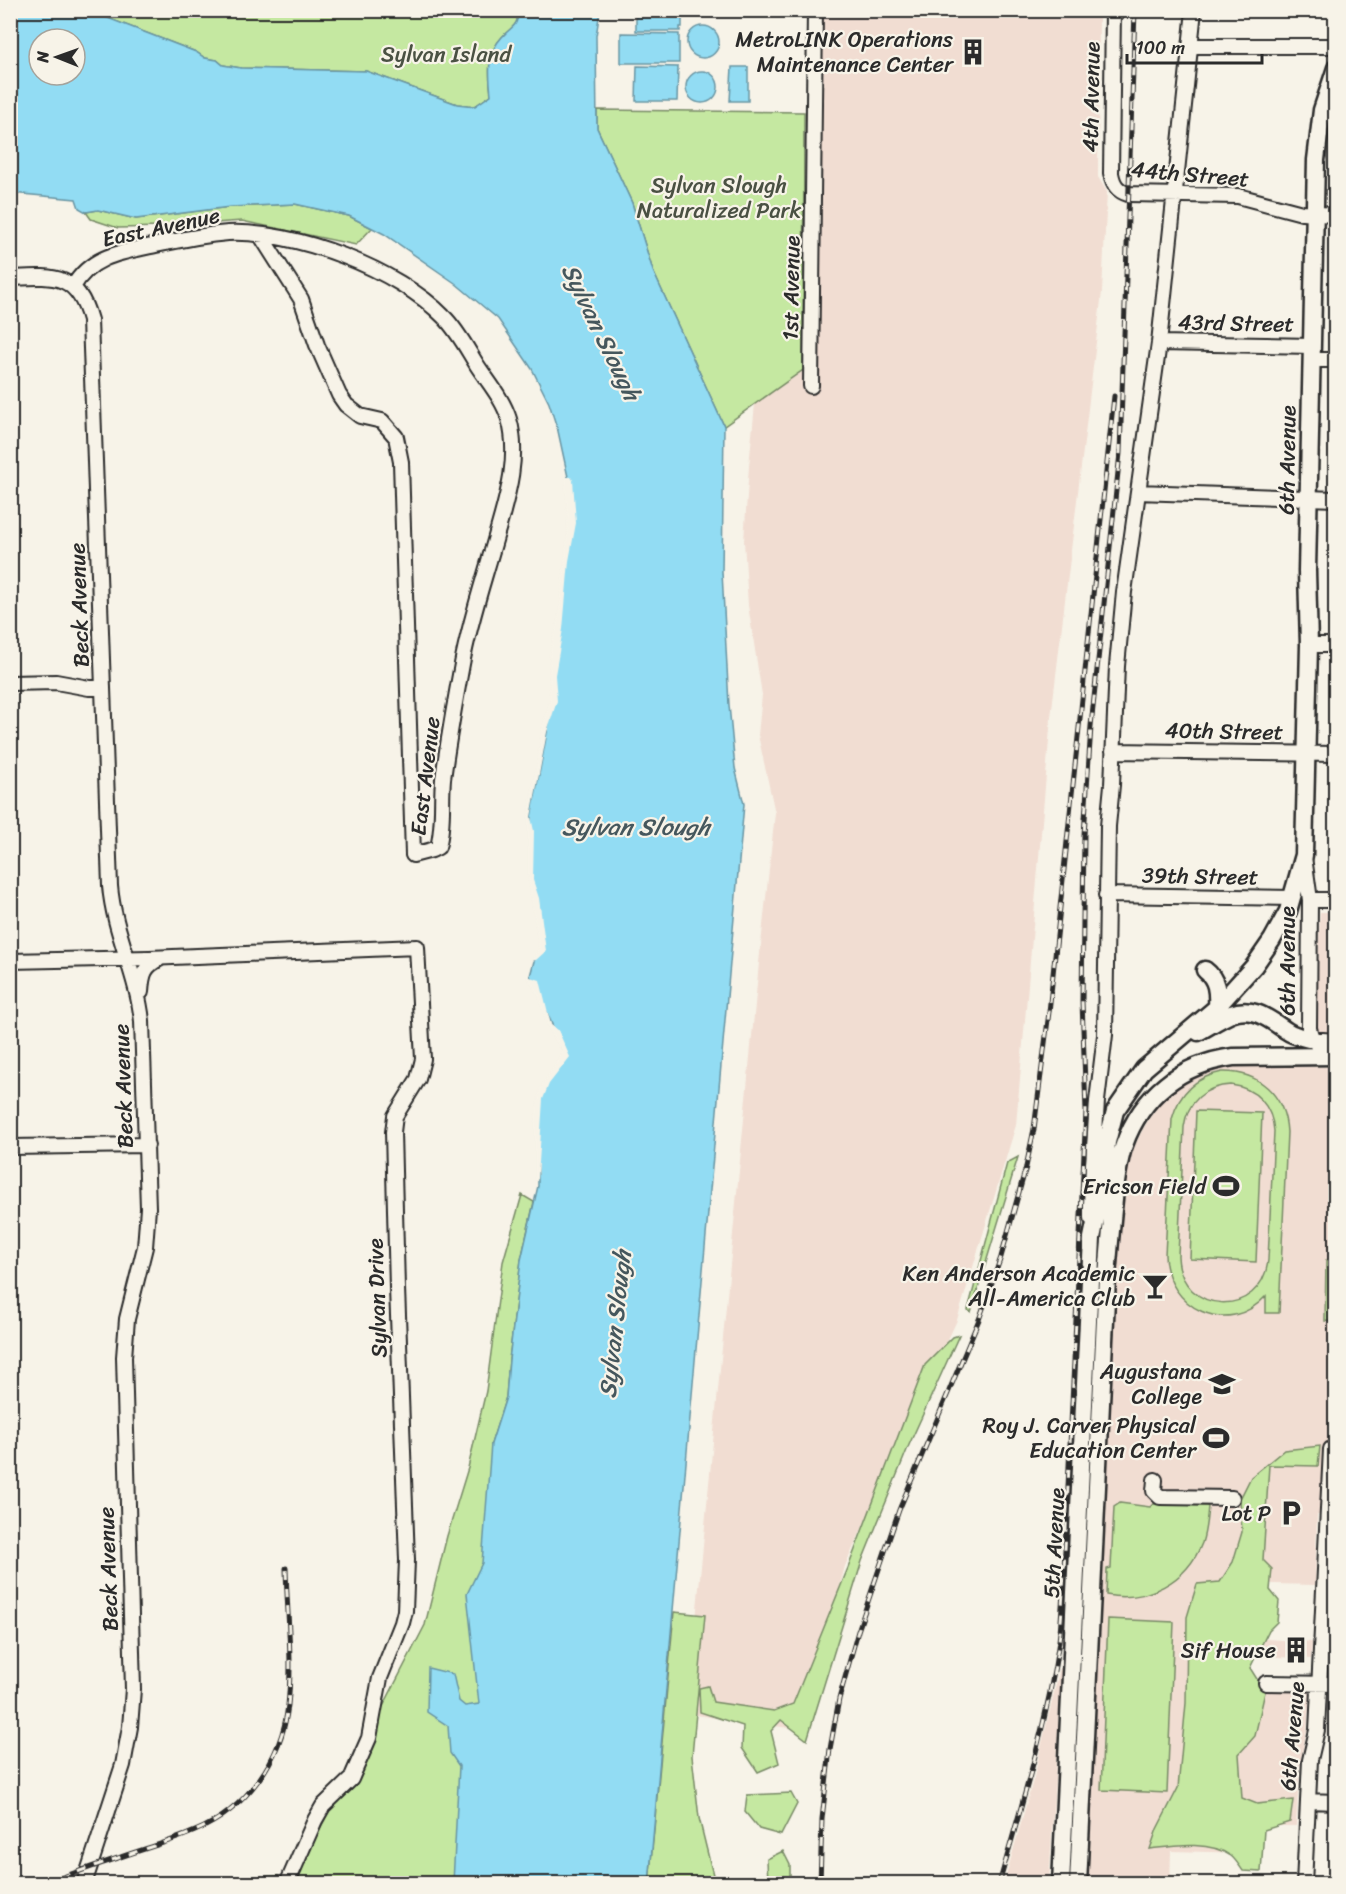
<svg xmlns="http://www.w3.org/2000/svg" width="1346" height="1894" font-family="Sriracha,sans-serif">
<rect width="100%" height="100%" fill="#f7f3e8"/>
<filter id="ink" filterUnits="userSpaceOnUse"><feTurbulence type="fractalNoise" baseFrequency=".0167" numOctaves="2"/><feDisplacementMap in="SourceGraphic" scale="12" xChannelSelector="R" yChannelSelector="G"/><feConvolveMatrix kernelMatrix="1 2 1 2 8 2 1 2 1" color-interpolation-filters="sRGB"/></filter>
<g filter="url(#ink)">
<path fill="#f1ddd2" d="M823,11H1099L1098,177L1107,192L1102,292L1051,717L1016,1125L957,1320L845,1566L821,1660L796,1729L696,1715L691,1671L759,963L775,813L758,735L762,695L748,605L744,541L749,466L755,404L803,370L817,368Z
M1320,912H1335V1035H1319L1316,1030Z
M1235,1066L1335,1067V1515H1317L1315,1585L1238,1583L1235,1637L1312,1642L1311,1659L1234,1654L1232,1690L1310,1692L1307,1730L1300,1763L1296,1826H1247L1246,1853L1171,1851L1170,1883L1085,1884L1114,1276L1121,1206L1129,1157L1143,1129L1157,1106L1179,1083L1207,1071Z
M1062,1659L1049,1883H1004L1034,1777Z"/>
<path fill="#c5e8a1" stroke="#788a66" stroke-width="1.5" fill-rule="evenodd" d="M95,11H519C516,29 514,24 502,37C486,54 489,74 491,95L475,106L457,104L366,71L241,68L223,65L217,60L205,58L196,52L97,14Z
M597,110L804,112L803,370L724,426L653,271L632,203L597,128Z
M295,204L349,216L372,228L356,245L242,221L161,227L118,228L91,219L86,212L98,210L136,219L230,207Z
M1222,1072C1259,1071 1285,1095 1287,1132L1279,1313H1266V1296C1228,1338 1167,1309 1165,1255L1172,1119C1179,1093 1196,1077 1222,1072ZM1231,1085C1256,1088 1272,1106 1274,1131L1268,1260C1262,1319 1180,1316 1178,1256L1184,1127C1187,1102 1205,1086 1231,1085Z
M1196,1111L1262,1113L1256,1262L1190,1259Z
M1018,1157L971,1312L968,1310L1007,1163Z
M522,1195L534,1202L521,1260L509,1360L506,1397L491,1444L495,1704L459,1883L294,1884L303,1862L425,1625L447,1536L468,1468L486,1391L503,1262Z
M1326,1260H1335V1322L1325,1321Z
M959,1335L909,1445L862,1561L807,1740L781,1720L771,1731L779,1763L758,1772L742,1748L743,1726L700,1712L699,1688L708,1686L713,1702L774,1711L793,1704L848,1568L925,1365L953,1337Z
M1320,1446L1318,1466L1269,1465L1263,1560L1272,1569L1270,1590L1279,1601L1277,1622L1269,1630L1250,1668L1265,1692L1255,1736L1239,1754L1242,1798L1257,1804L1293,1800L1290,1822L1264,1830L1261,1872L1243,1871C1240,1867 1236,1860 1231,1856C1210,1840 1174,1846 1150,1849L1157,1829L1178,1788L1186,1703L1187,1617L1197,1584L1220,1582L1233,1562L1242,1532L1240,1499L1251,1477L1284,1450Z
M1120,1503L1150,1507L1153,1504L1208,1506C1207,1518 1206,1531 1202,1543C1187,1582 1146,1603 1106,1595L1107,1569L1111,1568L1114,1507Z
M674,1612L705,1615L692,1756L699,1818L715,1883L649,1884Z
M1108,1619L1174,1622L1167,1793L1101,1790Z
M791,1793L797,1804L781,1835L759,1829L745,1812L747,1795Z
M783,1851L790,1865V1883H768L767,1859Z
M278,1876L275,1883H158Z"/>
<path fill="#92dcf3" stroke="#6995a3" stroke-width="1.5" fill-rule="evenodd" d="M10,11H95L97,14L196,52L205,58L217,60L223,65L241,68L366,71L457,104L475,106L491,95C489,74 486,54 502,37C514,24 516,29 519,11H600L596,36L597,128L632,203L653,271L724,426L722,572L729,705L735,768L744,804L649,1883H453L459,1766L450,1753L448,1726L427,1712L428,1668L453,1674L459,1701L465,1706L479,1704L467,1594L482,1563L491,1444L506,1397L509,1360L521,1260L538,1186V1120L542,1089L565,1055C552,1029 545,1001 530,976L534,961L542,949L531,875V817L553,701L552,657L562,615L571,527L568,477L558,431L549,403L532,369L498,319L455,283L384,234L349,216L295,204L230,207L136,219L98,210L86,212L79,208L76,199L11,193ZM39,39H75V75H39Z
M636,11H682V27H680V31H636Z
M687 42a16 16 0 1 1 32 0a16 16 0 1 1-32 0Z
M621,33L679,34V63H621Z
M637,66L678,67L677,101H636Z
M732,67H748V101H730Z
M686 87a16 16 0 1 1 32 0a16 16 0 1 1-32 0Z"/>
<path fill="#f7f3e8" d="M565,477H571L573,480L576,523L569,561L563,629L555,675L557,701L547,732L531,817L534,831L533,880L539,898L546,951L536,960L531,961L539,949L528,876V817L542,730L550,700L549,657L559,615L568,527Z
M527,976L540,980L551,1025L558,1030L570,1057L549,1084L543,1099L538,1179L535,1180V1120L540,1088L562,1055L561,1049L548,1027L539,997Z"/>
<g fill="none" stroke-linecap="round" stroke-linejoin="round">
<g stroke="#2b2b2b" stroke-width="18">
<path id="minor" d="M1113,10L1111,173C1113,184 1117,191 1128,194L1238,196L1302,213L1336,215
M1190,46H1336
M10,278C53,276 77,272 90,320L110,886C114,933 137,974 142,1021L148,1208L145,1247L127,1319L124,1357L133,1689L130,1727L123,1765L84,1884
M73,287C91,255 123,252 156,245C179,240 204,235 228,233C294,230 398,269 444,317C458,331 467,349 477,365C488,382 503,399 509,419C520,456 507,498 497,533C485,577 470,620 462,664C455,702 448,741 443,779C441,802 444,825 438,847L432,850L413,855L401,462L396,437L382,421L360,416L346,405L339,395L317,345L301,299L261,236
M1159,343L1312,346
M1312,360H1336
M811,386L815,10
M1138,492L1336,499
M1309,645H1336
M10,683L56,682L89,688H103
M1113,751L1336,754
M1304,857L1310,900L1309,1028C1312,1044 1321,1049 1335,1055
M1106,895L1292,898
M1310,900H1336
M10,961L149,958L417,947L423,1059L418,1079L395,1116L393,1132L397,1288L407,1560L405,1611L402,1623L380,1678L369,1738L354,1772L351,1779L323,1806L315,1820L287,1884
M141,992C142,974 144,966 161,958
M1309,1039L1336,1041
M10,1147L147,1145
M1091,1218V1194L1097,1101L1105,1035L1108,826L1112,785L1117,666L1124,592L1159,343L1194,10
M1155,1480L1154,1491L1160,1497L1232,1498
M1266,1683L1336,1684
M1308,1801L1336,1802
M1304,1884L1310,1760L1317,1730L1331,1449H1336"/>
</g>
<g stroke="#2b2b2b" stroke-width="21">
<path id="major" d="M1205,970C1217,979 1218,992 1217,1007
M1198,1032C1209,1026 1220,1019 1231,1014C1254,1005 1270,1020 1287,1031C1294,1036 1302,1037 1309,1039
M1061,1884L1092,1238L1102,1190L1107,1142L1115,1111L1144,1069L1217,1007L1254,966L1272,940L1288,911L1304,855L1309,645L1307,571L1316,160L1322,110L1336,68
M1078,1884L1107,1278C1109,1249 1112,1219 1115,1190C1117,1175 1119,1159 1124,1145C1142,1095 1181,1064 1233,1057L1336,1056"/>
</g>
<use href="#minor" stroke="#f7f3e8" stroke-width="14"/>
<use href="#major" stroke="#f7f3e8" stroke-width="16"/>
<g stroke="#2b2b2b" stroke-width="5">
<path id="rail" d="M44,1884C69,1875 93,1866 118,1858C143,1849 170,1842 195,1831C246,1810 282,1759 288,1705C293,1660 287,1613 286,1568
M820,1884L822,1819L830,1749L839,1699L858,1631L899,1510L980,1317L1001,1257L1026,1167L1034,1129L1049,1012L1114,396
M999,1884C1022,1804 1047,1723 1059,1641C1061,1625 1062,1608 1063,1591L1086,1111L1082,1001L1084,835L1091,726L1120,453L1135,10"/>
</g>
<use href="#rail" stroke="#f7f3e8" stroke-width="3" stroke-dasharray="9" stroke-linecap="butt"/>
</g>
</g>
<defs>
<g id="building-bare" transform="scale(2.07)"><path d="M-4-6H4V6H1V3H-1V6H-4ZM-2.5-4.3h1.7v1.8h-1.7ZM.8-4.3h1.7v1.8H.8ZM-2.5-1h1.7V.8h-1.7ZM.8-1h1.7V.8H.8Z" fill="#2b2b2b" stroke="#f7f3e8" stroke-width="2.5" paint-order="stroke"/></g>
<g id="stadium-bare" transform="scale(2.07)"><path d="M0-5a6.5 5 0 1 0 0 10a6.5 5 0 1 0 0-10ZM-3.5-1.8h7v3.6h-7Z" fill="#2b2b2b" stroke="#f7f3e8" stroke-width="2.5" paint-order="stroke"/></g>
<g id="bar-bare" transform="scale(2.07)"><path d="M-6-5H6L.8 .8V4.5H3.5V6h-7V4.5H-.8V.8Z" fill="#2b2b2b" stroke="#f7f3e8" stroke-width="2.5" paint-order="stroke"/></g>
<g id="university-bare" transform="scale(2.07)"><path d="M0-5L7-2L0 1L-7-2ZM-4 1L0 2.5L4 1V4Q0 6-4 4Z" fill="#2b2b2b" stroke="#f7f3e8" stroke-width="2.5" paint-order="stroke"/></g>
<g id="parking-bare" transform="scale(2.07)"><path d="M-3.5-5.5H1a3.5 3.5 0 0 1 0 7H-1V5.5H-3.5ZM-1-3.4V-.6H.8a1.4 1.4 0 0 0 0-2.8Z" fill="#2b2b2b" stroke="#f7f3e8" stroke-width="2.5" paint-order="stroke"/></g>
</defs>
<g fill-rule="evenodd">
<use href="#building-bare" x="973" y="52"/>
<use href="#stadium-bare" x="1226" y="1186"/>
<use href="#bar-bare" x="1155" y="1286"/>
<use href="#university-bare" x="1222" y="1384"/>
<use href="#stadium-bare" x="1216" y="1438"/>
<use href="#parking-bare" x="1291" y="1513"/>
<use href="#building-bare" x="1296" y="1650"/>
</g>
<g text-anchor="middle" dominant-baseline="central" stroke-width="4.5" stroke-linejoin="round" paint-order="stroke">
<g font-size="22" fill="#2b2b2b" stroke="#f7f3e8" text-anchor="end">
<text x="953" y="39">MetroLINK Operations<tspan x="953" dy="25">Maintenance Center</tspan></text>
<text x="1206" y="1186">Ericson Field</text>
<text x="1135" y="1273">Ken Anderson Academic<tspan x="1135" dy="25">All-America Club</tspan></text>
<text x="1202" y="1371">Augustana<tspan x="1202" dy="25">College</tspan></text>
<text x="1196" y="1425">Roy J. Carver Physical<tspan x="1196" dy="25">Education Center</tspan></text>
<text x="1271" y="1513">Lot P</text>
<text x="1276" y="1650">Sif House</text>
</g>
<g font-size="22" fill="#4a5143" stroke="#f7f3e8">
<text x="446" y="54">Sylvan Island</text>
<text x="719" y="185">Sylvan Slough<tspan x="719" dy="25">Naturalized Park</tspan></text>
</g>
<g font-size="22" fill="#2b2b2b" stroke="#f7f3e8">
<text transform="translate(1091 97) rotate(-89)">4th Avenue</text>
<text transform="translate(1190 174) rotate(5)">44th Street</text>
<text transform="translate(161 227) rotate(-12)">East Avenue</text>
<text transform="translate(791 288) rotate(-89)">1st Avenue</text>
<text transform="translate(1236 323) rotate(1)">43rd Street</text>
<text transform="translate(1287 460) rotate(-89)">6th Avenue</text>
<text transform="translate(79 605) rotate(-92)">Beck Avenue</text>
<text transform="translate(1224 731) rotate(1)">40th Street</text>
<text transform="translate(425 776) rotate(-83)">East Avenue</text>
<text transform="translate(1200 876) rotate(1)">39th Street</text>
<text transform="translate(1287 961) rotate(-90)">6th Avenue</text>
<text transform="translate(123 1086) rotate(-92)">Beck Avenue</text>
<text transform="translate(377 1298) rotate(-92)">Sylvan Drive</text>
<text transform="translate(1054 1543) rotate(-87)">5th Avenue</text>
<text transform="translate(108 1569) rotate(-92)">Beck Avenue</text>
<text transform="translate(1292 1736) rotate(-85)">6th Avenue</text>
</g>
<g font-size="24" font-style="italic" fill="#45575d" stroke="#f7f3e8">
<text transform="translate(601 332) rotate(64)">Sylvan Slough</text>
<text x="636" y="827">Sylvan Slough</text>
<text transform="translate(615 1324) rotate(-84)">Sylvan Slough</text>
</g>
</g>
<rect width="1346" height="1894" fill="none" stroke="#f7f3e8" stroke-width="36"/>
<rect x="18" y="18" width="1310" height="1858" fill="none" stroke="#2b2b2b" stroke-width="2" filter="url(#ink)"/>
<g transform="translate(57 57) rotate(271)"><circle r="28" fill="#f7f3e8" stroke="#a5a39c" stroke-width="1.5"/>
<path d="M0-4.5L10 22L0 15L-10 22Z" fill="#2b2b2b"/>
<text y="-9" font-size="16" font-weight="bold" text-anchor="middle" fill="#2b2b2b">N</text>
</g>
<path d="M1127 54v9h135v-9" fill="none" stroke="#2b2b2b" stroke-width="3"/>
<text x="1136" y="54" font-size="18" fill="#2b2b2b" stroke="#f7f3e8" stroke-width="4.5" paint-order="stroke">100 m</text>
</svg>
